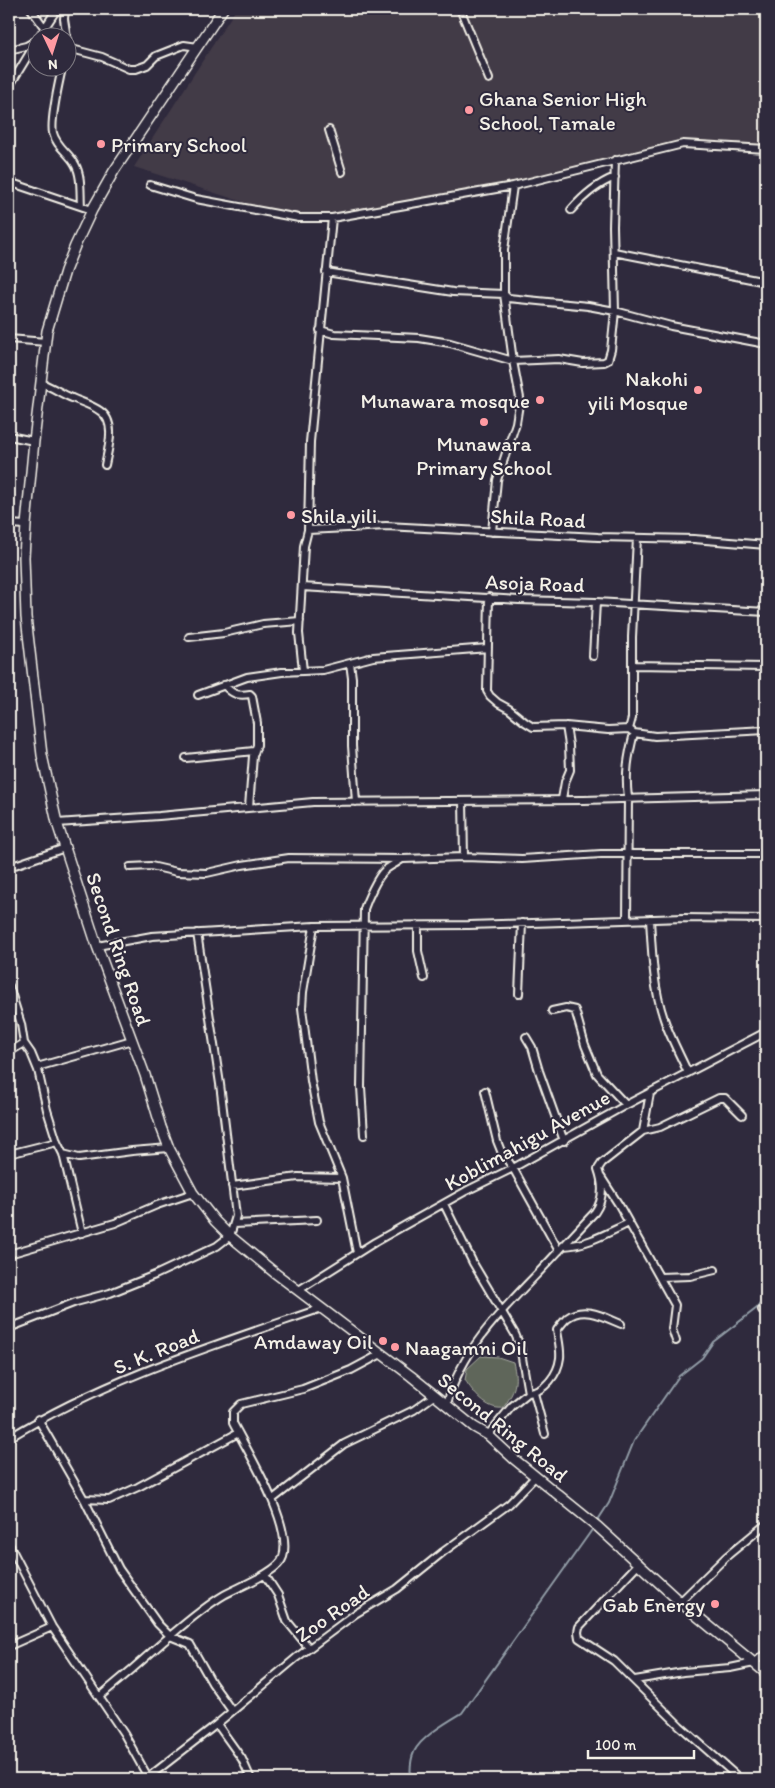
<svg xmlns="http://www.w3.org/2000/svg" width="775" height="1788" font-family="Itim,sans-serif">
<rect width="100%" height="100%" fill="#2f2a3d"/>
<filter id="ink" filterUnits="userSpaceOnUse"><feTurbulence type="fractalNoise" baseFrequency=".02" numOctaves="2"/><feDisplacementMap in="SourceGraphic" scale="10" xChannelSelector="R" yChannelSelector="G"/><feConvolveMatrix kernelMatrix="1 2 1 2 8 2 1 2 1" color-interpolation-filters="sRGB"/></filter>
<g filter="url(#ink)">
<path fill="#423a47" d="M236,9H766V151L682,147L483,195L309,223L134,167Z"/>
<path fill="#5e665a" stroke="#a9aca1" d="M481,1356L498,1357L513,1362C518,1383 515,1391 503,1408C486,1410 474,1393 465,1380L467,1369Z"/>
<g fill="none" stroke-linecap="round" stroke-linejoin="round">
<path stroke="#929da7" stroke-width="2" d="M596,1523L609,1503L634,1441L679,1376L702,1358L713,1342L757,1308L766,1295
M411,1779C410,1770 410,1761 414,1752C421,1737 447,1722 462,1713L594,1527"/>
<g stroke="#f4f1e8" stroke-width="10">
<path id="street" d="M31,9L44,27
M65,9L64,19L67,38
M461,11L489,79
M38,38L57,9
M68,48L102,57L129,69H136L147,65L156,56L184,45L198,47
M9,50L26,46L35,41
M62,68C59,83 50,119 53,133C56,146 69,153 75,164C82,176 80,193 81,206
M9,87L38,39
M329,130L342,172
M9,182L92,210
M150,185L196,199L299,218H332L513,186L683,144L766,149
M571,210C584,195 597,184 615,177
M614,252L766,282
M326,272L453,292L504,294L508,298L588,306L615,311L671,326L766,344
M320,330L334,334L419,338L450,343L513,361L559,359L583,363L604,362L608,360L611,350L615,311L613,226L615,160
M9,339L46,342
M41,383C53,387 61,394 72,398C81,402 92,405 100,411C117,422 108,449 105,465
M9,436L34,441
M9,524L26,525
M308,530L386,526L598,537L694,539L766,545
M492,532L497,480L516,423L520,398L513,361L504,294V250L513,186
M302,587L519,600L596,602L766,612
M489,597L487,691L490,696L498,703L509,709L525,722L533,727L566,726L608,730L629,729L634,733L655,736L766,730
M189,637L224,633L263,624L300,621
M593,656L596,602
M350,663L373,657L488,648
M633,665L766,667
M303,671L299,633L304,546L308,530L310,442L332,218
M224,685C232,694 237,696 250,694L252,696L257,723V745L253,756L249,807
M198,695L247,677L282,672L323,670L350,663L352,678V746L356,802
M629,729L632,718V637L637,538
M186,758L254,751
M562,799L565,782L570,770L569,745L566,726
M463,801L464,857
M57,823L159,816L313,802L584,800L766,795
M9,867L65,848
M130,867L151,866L177,872L207,873L242,865L289,858L403,859L464,857L522,859L601,854H766
M650,919C652,952 653,987 664,1019C670,1037 680,1055 688,1073
M627,920L628,798C625,773 628,757 634,733
M314,926L303,992L302,1008L311,1081L319,1122L342,1178L357,1253
M418,926V951L424,978
M97,946L152,936L314,926L469,925L684,918L766,919
M9,986L21,1024L24,1043L31,1053L38,1070L47,1110L57,1142
M519,994L522,923
M552,1011L566,1008L575,1010L585,1045L597,1074L626,1105
M526,1037L532,1047L539,1071L564,1141
M9,1052L24,1043
M37,1067L132,1040
M485,1091L497,1141L501,1151L513,1168L559,1251
M643,1131L650,1093
M364,1135L361,1087L364,909C367,900 377,877 385,870C390,866 397,863 402,859
M9,1154L57,1142L63,1154L79,1158L132,1151L169,1148
M63,1154L82,1233
M601,1177L619,1205L675,1305L672,1329L676,1341
M232,1186L298,1177L342,1178
M444,1204L473,1263L515,1334L520,1346L528,1393L512,1406L488,1435
M234,1224L317,1220
M563,1246C588,1245 607,1233 629,1223
M9,1254L115,1223L157,1205L193,1193
M660,1277L690,1276L715,1270
M299,1290L375,1242L466,1191L513,1168L626,1105L766,1032
M762,1310L766,1315
M9,1328L76,1302L110,1293L155,1275L217,1246L230,1236L236,1216L220,1084L197,933
M528,1393C545,1392 558,1374 560,1358C561,1349 558,1339 557,1330C560,1326 564,1321 567,1318C584,1305 604,1317 621,1324
M534,1393L545,1434
M447,1404C461,1350 503,1309 540,1271C559,1251 577,1231 595,1212C604,1199 603,1183 598,1169L602,1163L643,1131L660,1127L719,1098H725L742,1115
M38,1419L84,1499L119,1569L158,1624L170,1636L190,1644L212,1683L232,1711
M9,1438C105,1379 215,1345 322,1308
M84,1499L109,1500L138,1487L238,1433
M273,1499L344,1444L414,1410L435,1395
M9,1544L52,1627L124,1734L149,1779
M639,1563L579,1627L578,1632L579,1638L614,1661L680,1726L740,1779
M265,1575L278,1595L287,1621L309,1648
M680,1602L727,1556L766,1524
M9,1646L52,1627
M635,1680L683,1672L730,1668L754,1663L766,1653
M99,1697C121,1679 142,1661 163,1642C182,1626 202,1608 224,1595C238,1587 279,1572 283,1557C293,1525 248,1452 233,1423V1412L241,1404L303,1389L351,1370L381,1354
M217,1724L242,1759L251,1779
M146,1779L217,1724L296,1658L355,1614L397,1589L443,1552L509,1504L536,1476"/>
</g>
<g stroke="#f4f1e8" stroke-width="12">
<path id="secondary" d="M223,9L114,171L92,210L75,246L65,271L47,331L34,441L26,525L24,557L26,617L42,755L57,823L97,946L145,1075L161,1127L169,1148L193,1193L215,1221L230,1236L275,1273L411,1376L474,1427L488,1435L514,1459L598,1527L680,1602L766,1673"/>
</g>
<use href="#street" stroke="#2f2a3d" stroke-width="6"/>
<use href="#secondary" stroke="#2f2a3d" stroke-width="9"/>
</g>
</g>
<g fill="#ff9aa2" stroke="#2f2a3d" stroke-width="2">
<circle cx="469" cy="110" r="5"/>
<circle cx="101" cy="144" r="5"/>
<circle cx="698" cy="390" r="5"/>
<circle cx="540" cy="400" r="5"/>
<circle cx="484" cy="422" r="5"/>
<circle cx="291" cy="515" r="5"/>
<circle cx="383" cy="1341" r="5"/>
<circle cx="395" cy="1347" r="5"/>
<circle cx="715" cy="1604" r="5"/>
</g>
<g text-anchor="middle" dominant-baseline="central" stroke-width="4" stroke-linejoin="round" paint-order="stroke">
<g font-size="21" fill="#f4f1e8" stroke="#2f2a3d" text-anchor="start">
<text x="479" y="98">Ghana Senior High<tspan x="479" dy="24">School, Tamale</tspan></text>
<text x="111" y="144">Primary School</text>
<text x="688" y="378" text-anchor="end">Nakohi<tspan x="688" dy="24">yili Mosque</tspan></text>
<text x="530" y="400" text-anchor="end">Munawara mosque</text>
<text x="484" y="443" text-anchor="middle">Munawara<tspan x="484" dy="24">Primary School</tspan></text>
<text x="301" y="515">Shila yili</text>
<text x="373" y="1341" text-anchor="end">Amdaway Oil</text>
<text x="405" y="1347">Naagamni Oil</text>
<text x="705" y="1604" text-anchor="end">Gab Energy</text>
</g>
<g font-size="21" fill="#f4f1e8" stroke="#2f2a3d">
<text transform="translate(538 518) rotate(3)">Shila Road</text>
<text transform="translate(535 583) rotate(2)">Asoja Road</text>
<text transform="translate(119 949) rotate(71)">Second Ring Road</text>
<text transform="translate(527 1140) rotate(-29)">Koblimahigu Avenue</text>
<text transform="translate(156 1351) rotate(-22)">S. K. Road</text>
<text transform="translate(503 1427) rotate(39)">Second Ring Road</text>
<text transform="translate(332 1613) rotate(-35)">Zoo Road</text>
</g>
</g>
<rect width="775" height="1788" fill="none" stroke="#2f2a3d" stroke-width="30"/>
<rect x="15" y="15" width="745" height="1758" fill="none" stroke="#f4f1e8" stroke-width="2" filter="url(#ink)"/>
<g transform="translate(52 52) rotate(176)"><circle r="24" fill="#2f2a3d" stroke="#7e7a81"/>
<path d="M0-4L9 19L0 12L-9 19Z" fill="#ff9aa2"/>
<text y="-8" font-size="14" font-weight="bold" text-anchor="middle" fill="#f4f1e8">N</text>
</g>
<path d="M588 1750v8h106v-8" fill="none" stroke="#f4f1e8" stroke-width="2.5"/>
<text x="595" y="1750" font-size="15" fill="#f4f1e8" stroke="#2f2a3d" stroke-width="4" paint-order="stroke">100 m</text>
</svg>
